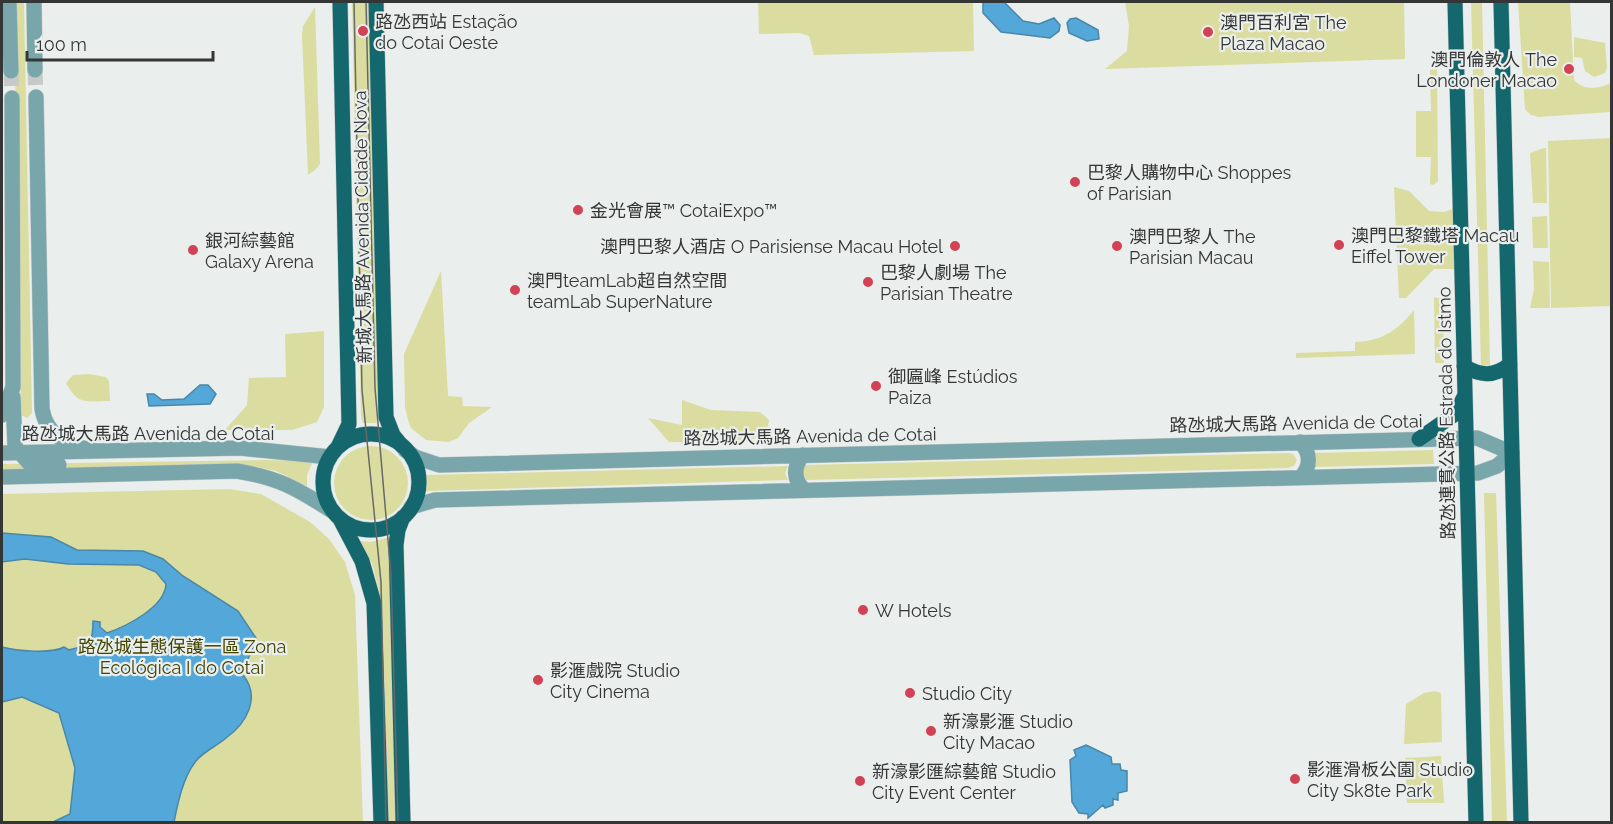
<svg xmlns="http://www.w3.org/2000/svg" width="1613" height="824" font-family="Raleway,'Noto Sans SC',sans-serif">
<rect width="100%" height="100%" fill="#eaeeed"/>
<path fill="#dadd9f" d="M14,2H24L32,413L27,418L21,415Z
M352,2H369L378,417L376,423H363L361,417Z
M758,2H973L974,51L814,55L809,36L800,33L759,34Z
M1125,2H1404L1405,59L1105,69L1127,51L1129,26Z
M1471,2H1482L1490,365H1481Z
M1518,2H1570L1574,80C1584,91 1599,89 1611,83V112L1539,117L1531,115L1525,109Z
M315,7L320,164L315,170L308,175L302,35L303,26Z
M1574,37L1605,43L1607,68L1605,73L1594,77L1585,71L1582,58L1574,57Z
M1437,69L1438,181L1433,185L1430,184L1431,157H1416V111H1431L1430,70Z
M1611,138V306L1551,308L1548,141Z
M1544,148H1546L1547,203H1533L1530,153Z
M1394,187L1409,191L1429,211L1444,212L1453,209L1457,269H1434L1406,298H1399Z
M1547,216L1548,248H1533L1532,217Z
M1533,261L1549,262L1550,308H1530L1534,289Z
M441,271L448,396L462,397L463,406L492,407L469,423L458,438L449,442L426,440L411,428L408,420L405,407L404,354Z
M1434,297L1441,299L1443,305L1444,363H1435Z
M1414,310L1415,354L1296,358V353L1355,351V342C1382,341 1397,331 1414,310Z
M324,331V407L317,422L292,430H225L247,405L249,378L286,377L285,334Z
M89,374L106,377L109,381L110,401C86,401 79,406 66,383L73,375Z
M682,400L711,410L760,412L769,420L767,433L744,443L669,442L648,418L682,425Z
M334 483a37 37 0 1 1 74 0a37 37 0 1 1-74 0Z
M1433,450L1434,464L1313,467L1317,460L1314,453Z
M1288,453L1293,454L1297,460L1294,466L1288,468L806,480L802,468L806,465Z
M265,460L313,461L307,475V486L276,471L251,466L2,470V464Z
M788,466L785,473L788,480L425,491V475Z
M229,489L261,494L310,522L329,539L345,562L355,595L363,822H2V494Z
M1484,493H1496L1507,822H1492Z
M391,537L397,822H389L378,587L372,563L359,541L370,542Z
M1435,691L1441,693L1442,742L1404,744L1406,704L1424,693Z
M1441,756L1444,803H1407L1405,758Z"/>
<path fill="#53a8d9" stroke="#4a86a8" stroke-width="1.5" d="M983,2H1004L1023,21L1039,24L1054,18L1060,25L1059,31L1050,38L1001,32L983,13Z
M1076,18L1098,30L1099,39L1087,41L1069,33L1067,23L1070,19Z
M200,385H208L216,394L210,404L149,406L147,394H154L162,400L184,399Z
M2,533L51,537L77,550L143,551L163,559L183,576L238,611L256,638C253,651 245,661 243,675C261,697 247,723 226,738C217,746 204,751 196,761C183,777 178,802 174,822H53L70,814L75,768L59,713L22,697L2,702V647C16,651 52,654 64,647L69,650C91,644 93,644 93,621L100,622V627L107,633C127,626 165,607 166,584L156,572L139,565L68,564L25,559L2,562Z
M1086,745L1111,757L1112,764H1120L1121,770L1127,771V791L1118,793V800L1113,799V805L1105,808L1103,805L1088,818V814L1079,813L1072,802L1070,760L1076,756L1074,750Z"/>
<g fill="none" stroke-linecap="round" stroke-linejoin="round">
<path stroke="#c6c9c8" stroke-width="15" stroke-dasharray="15 8" stroke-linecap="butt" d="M35,70L36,97
M11,71L12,98"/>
<g stroke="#c6c9c8" stroke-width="16">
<path id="minor" d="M9,2L11,71
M34,2L35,70
M36,97L42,409C47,438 70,446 96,451
M13,397L15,447L29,463L59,465
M2,415L13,387L12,98
M1300,442C1311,453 1311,466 1301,477
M405,450L415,457L439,465L1477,438L1512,453L1497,466L1478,473L435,500L411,507
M2,453L240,448L330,457
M803,455C793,467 793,479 804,490
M2,477L237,471C279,478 296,488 332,511"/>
</g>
<g stroke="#c6c9c8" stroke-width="16">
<path id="major" d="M376,2L386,417L393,435L402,446
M1455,2L1476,822
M1501,2L1521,822
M1464,366C1480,376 1495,377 1510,364
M323 482a48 48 0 1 1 96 0a48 48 0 1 1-96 0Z
M1419,439L1455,414L1464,397
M338,447L349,424L340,2
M340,519L362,561L374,603L381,822
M403,822L396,545L398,530L403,517"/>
</g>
<use href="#minor" stroke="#79a6ab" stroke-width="15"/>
<use href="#major" stroke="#15676e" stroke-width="15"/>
<path stroke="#676969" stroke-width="1.5" d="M354,2L362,390L381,582L386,822
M366,2L375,388L391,575L398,822"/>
</g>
<g fill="#d24255" stroke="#eaeeed" stroke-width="2">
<circle cx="363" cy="31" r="6"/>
<circle cx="1208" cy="32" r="6"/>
<circle cx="1569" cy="69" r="6"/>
<circle cx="1075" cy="182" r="6"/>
<circle cx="578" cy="210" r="6"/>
<circle cx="1339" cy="245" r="6"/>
<circle cx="955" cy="246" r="6"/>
<circle cx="1117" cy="246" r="6"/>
<circle cx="193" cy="250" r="6"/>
<circle cx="868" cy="282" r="6"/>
<circle cx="515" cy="290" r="6"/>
<circle cx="876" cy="386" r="6"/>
<circle cx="863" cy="610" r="6"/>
<circle cx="538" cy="680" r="6"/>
<circle cx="910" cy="693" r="6"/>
<circle cx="931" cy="731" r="6"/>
<circle cx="1295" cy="779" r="6"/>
<circle cx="860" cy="781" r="6"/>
</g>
<g text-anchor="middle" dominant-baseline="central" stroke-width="4.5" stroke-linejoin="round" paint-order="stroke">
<g font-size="18" fill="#343636" stroke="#eaeeed" text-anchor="start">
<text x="375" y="21">路氹西站 Estação<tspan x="375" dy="21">do Cotai Oeste</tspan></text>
<text x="1220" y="22">澳門百利宮 The<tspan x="1220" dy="21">Plaza Macao</tspan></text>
<text x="1557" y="59" text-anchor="end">澳門倫敦人 The<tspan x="1557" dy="21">Londoner Macao</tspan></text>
<text x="1087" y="172">巴黎人購物中心 Shoppes<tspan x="1087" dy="21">of Parisian</tspan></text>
<text x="590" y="210">金光會展™ CotaiExpo™</text>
<text x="1351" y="235">澳門巴黎鐵塔 Macau<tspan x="1351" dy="21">Eiffel Tower</tspan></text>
<text x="1129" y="236">澳門巴黎人 The<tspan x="1129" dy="21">Parisian Macau</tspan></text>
<text x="205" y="240">銀河綜藝館<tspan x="205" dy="21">Galaxy Arena</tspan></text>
<text x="943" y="246" text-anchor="end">澳門巴黎人酒店 O Parisiense Macau Hotel</text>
<text x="880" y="272">巴黎人劇場 The<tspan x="880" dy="21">Parisian Theatre</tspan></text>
<text x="527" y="280">澳門teamLab超自然空間<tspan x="527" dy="21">teamLab SuperNature</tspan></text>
<text x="888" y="376">御匾峰 Estúdios<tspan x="888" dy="21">Paiza</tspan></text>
<text x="875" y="610">W Hotels</text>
<text x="550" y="670">影滙戲院 Studio<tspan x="550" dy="21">City Cinema</tspan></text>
<text x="922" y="693">Studio City</text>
<text x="943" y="721">新濠影滙 Studio<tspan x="943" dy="21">City Macao</tspan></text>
<text x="1307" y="769">影滙滑板公園 Studio<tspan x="1307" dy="21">City Sk8te Park</tspan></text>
<text x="872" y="771">新濠影匯綜藝館 Studio<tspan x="872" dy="21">City Event Center</tspan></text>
</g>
<g font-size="18" fill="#343636" stroke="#eaeeed">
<text transform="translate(362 227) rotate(-91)">新城大馬路 Avenida Cidade Nova</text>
<text transform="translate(1446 413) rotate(-91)">路氹連貫公路 Estrada do Istmo</text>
<text transform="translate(1296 423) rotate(-1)">路氹城大馬路 Avenida de Cotai</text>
<text x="148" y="433">路氹城大馬路 Avenida de Cotai</text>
<text transform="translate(810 436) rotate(-1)">路氹城大馬路 Avenida de Cotai</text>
</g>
<g font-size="18" fill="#434400" stroke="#eaeeed">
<text x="182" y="646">路氹城生態保護一區 Zona<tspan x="182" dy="21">Ecológica I do Cotai</tspan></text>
</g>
</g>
<rect width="1613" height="824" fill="none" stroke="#343636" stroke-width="6"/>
<path d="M27 51v9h186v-9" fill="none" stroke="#343636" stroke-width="3"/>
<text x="36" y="51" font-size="18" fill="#343636" stroke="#eaeeed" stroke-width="4.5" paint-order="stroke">100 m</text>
</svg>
